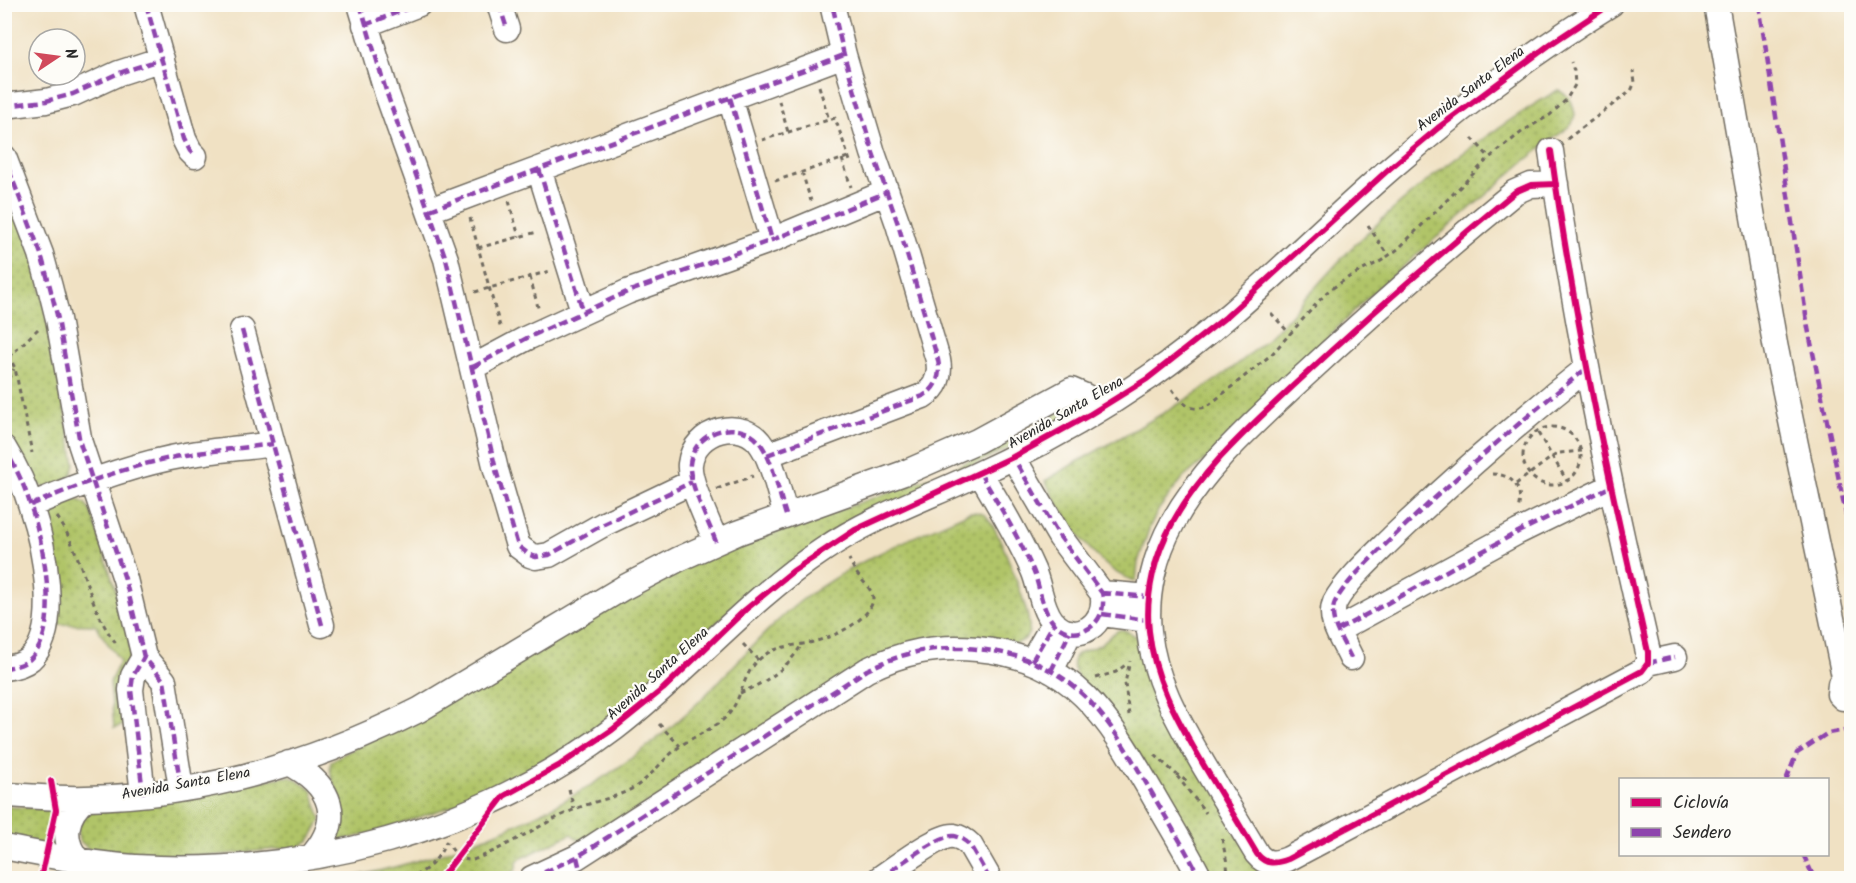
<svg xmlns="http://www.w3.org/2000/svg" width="1856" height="883" font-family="Kalam,sans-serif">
<defs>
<pattern id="grass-dots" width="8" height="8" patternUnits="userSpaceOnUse" patternTransform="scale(1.5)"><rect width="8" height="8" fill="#b0c468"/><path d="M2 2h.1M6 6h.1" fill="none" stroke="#8f9f56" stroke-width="1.8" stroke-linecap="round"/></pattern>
</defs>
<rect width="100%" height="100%" fill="#fdfcf7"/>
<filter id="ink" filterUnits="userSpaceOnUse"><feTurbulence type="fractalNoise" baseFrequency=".0167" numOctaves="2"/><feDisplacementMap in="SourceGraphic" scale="12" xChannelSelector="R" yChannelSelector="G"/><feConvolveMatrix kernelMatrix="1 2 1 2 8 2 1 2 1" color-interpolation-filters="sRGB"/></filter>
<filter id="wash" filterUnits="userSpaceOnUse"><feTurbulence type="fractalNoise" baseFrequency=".008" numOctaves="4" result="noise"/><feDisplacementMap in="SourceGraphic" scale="24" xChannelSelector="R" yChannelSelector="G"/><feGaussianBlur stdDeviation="1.35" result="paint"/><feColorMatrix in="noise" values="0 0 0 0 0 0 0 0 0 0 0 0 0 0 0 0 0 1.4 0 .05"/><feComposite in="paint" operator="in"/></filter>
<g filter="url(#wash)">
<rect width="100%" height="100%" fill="#f0e1c3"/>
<path fill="url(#grass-dots)" stroke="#6e784a" stroke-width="1.5" d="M1558,90L1569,97L1572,103L1575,114L1572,124L1525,161L1407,263L1367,298L1213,453L1183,478L1159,509L1150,526L1138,562L1136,581C1098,573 1062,513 1045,481C1113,439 1187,406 1249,355C1290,321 1321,277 1359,241C1420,182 1486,133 1558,90Z
M4,181L35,257L75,464L71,476L49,489C22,482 21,450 5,431Z
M1077,401L1079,408L1035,436L953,474V469L956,467L1026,433Z
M934,476L937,478L936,482L752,590L639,695L567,748L516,778L452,806L375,832L339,841L336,838C338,828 343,815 341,804C339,787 327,778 331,761L683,569L747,543Z
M76,499L85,503L91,512L129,633L130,658L119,685L124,725L114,728L110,682L120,661L95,625L53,624L44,517L49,508Z
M970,512C977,512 983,512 987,517C999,531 1032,614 1029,631C1027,640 1020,643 1012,644L940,639L581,841L571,834L518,860L515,871L497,878H347C472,853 595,799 689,711C728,675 760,633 802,600C854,561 912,538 970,512Z
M1119,630H1125L1136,637L1170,725L1285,871L1289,878H1208L1075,672C1067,649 1085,653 1099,645C1106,640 1112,634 1119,630Z
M284,777H291L312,790L321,820L310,840L299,847L217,855H173L90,850L79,840L76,820L90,809Z
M4,807L61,809L66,850L5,837Z"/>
</g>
<g filter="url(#ink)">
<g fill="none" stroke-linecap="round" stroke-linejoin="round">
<g stroke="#706b60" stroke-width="27">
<path id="minor" d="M146,4L184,139L190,151L195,156
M360,4L387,94L446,259L496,470L518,546L530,555L536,557L549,555L604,524L692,482
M499,4L507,29
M1716,4L1775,344L1845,681
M365,25L419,4
M730,98L772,240
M4,106L46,101L73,94L119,73L162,59
M1551,151C1574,319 1610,486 1648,652V663L1642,671L1288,859C1275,864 1266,865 1257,854C1239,824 1221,794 1203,764C1179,722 1154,681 1149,631C1145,594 1155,554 1173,522C1203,468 1249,428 1293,386C1365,319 1439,254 1515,192L1531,185L1556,184
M4,157L41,254L50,287L58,319L80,443L125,579L144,657L164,681L181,788
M539,169L583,311
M430,210L844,55
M242,330L322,625
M473,367L527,338L627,292L772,240L887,192
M4,448C15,466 25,486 31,507C43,542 62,630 30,659C23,665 14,667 4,668
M767,455L923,396C937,388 941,375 938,360L898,224L873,153L844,55L832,4
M980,473C999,505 1018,536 1033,570C1040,586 1041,607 1052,621C1074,648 1110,624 1102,593L1060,537L1013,457
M31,505C80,484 133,464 186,455C215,450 244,448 273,444
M716,542C709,523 688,482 690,464C694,429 743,416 762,446C774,464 779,495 786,515
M1102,593L1149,597
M1102,614L1148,620
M1338,630L1518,532L1610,487
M1351,658C1344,642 1327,620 1335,602C1346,581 1376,554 1393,537C1455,478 1520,421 1587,368
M1032,661L1054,623
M1648,663L1675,657
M1051,671L1070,632
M1845,681L1840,684L1839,694L1843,698H1852
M289,763C332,785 345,819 311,857
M143,794L131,690L133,676L144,657
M4,795C32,796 59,799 86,798C202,796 316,762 419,710L623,588L679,559L737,533L904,473L977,441L1071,390L1085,396L1088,403L1089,415
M4,847C48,856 91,864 135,867C304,877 480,831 615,728C688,672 746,601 823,550C870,518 924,499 976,475C1035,448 1094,415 1148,378C1237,317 1310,238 1391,168C1460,108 1533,52 1611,4
M79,861C60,841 65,813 87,798
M532,878L577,857L867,670C903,652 936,645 977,649C1075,658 1109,719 1153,795C1169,823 1186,850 1200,878
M880,878C894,869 939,834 954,836C960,837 966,841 970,845L989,878"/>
</g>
<path stroke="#706b60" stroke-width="3" stroke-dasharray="4.5 4.5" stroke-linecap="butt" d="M819,86L829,120
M779,101L788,132
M1472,138L1489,157
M1567,139L1631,91L1635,82L1633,71
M762,140L835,118L850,161L853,160
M842,159L851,187
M802,172L811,201
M775,181L848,157
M509,201L519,237
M470,218L501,330
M1368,225L1388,256
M478,248L537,232
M530,277L539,311
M475,292L550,271
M1271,313L1290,334
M4,347L15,368L32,453
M9,357L38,329
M4,386L14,369
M1172,389C1182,403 1190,413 1208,406L1272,354L1327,292L1349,277L1381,261L1398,249L1489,158L1523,131L1550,115L1566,100L1575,85L1574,71L1571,62
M1523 456a29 29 0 1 1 58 0a29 29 0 1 1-58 0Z
M1538,433L1567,481
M1492,474C1513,474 1524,489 1518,509
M1516,484L1552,457L1559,453L1582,451
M717,489L753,476
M57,517C84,554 89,614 118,645
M743,644L758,660
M1096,678L1116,672L1128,663
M740,693C767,682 787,669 802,644
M1129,715L1125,683L1130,661
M659,724L680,746
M1155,755L1176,774L1190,783
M1177,776L1206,813
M569,789L574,809
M1222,839L1227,863L1228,878
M406,878C427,873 437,861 446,842C454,851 459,861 473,860C507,847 537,826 571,811C591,801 615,799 635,787C651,777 663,759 679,747C693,736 711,731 725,718C743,701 741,673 762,657C775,646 793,646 809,643C830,638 860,626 871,606C878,593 865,585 858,575C854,570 852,565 849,559"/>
<use href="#minor" stroke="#fff" stroke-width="24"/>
<path stroke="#8e44ad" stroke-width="4.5" stroke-dasharray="9 4.5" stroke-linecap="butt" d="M146,4L184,139L190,151L195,156
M360,4L387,94L446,259L496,470L518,546L530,555L536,557L549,555L604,524L692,482
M499,4L507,29
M1759,4L1808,328L1852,544
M365,25L419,4
M730,98L772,240
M4,106L46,101L73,94L119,73L162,59
M4,157L41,254L50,287L58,319L80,443L125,579L144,657L164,681L181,788
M539,169L583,311
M430,210L844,55
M242,330L322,625
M473,367L527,338L627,292L772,240L887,192
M4,448C15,466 25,486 31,507C43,542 62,630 30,659C23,665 14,667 4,668
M767,455L923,396C937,388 941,375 938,360L898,224L873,153L844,55L832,4
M980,473C999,505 1018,536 1033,570C1040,586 1041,607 1052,621C1074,648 1110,624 1102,593L1060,537L1013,457
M31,505C80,484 133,464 186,455C215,450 244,448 273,444
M716,542C709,523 688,482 690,464C694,429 743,416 762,446C774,464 779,495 786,515
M1102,593L1149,597
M1102,614L1148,620
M1338,630L1518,532L1610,487
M1351,658C1344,642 1327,620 1335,602C1346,581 1376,554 1393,537C1455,478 1520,421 1587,368
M1032,661L1054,623
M1648,663L1675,657
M1051,671L1070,632
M1786,780L1797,753L1828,733L1852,729
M143,794L131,690L133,676L144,657
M1803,854L1814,878
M577,857L582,878
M532,878L577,857L867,670C903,652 936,645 977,649C1075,658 1109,719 1153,795C1169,823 1186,850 1200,878
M880,878C894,869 939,834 954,836C960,837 966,841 970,845L989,878"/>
<g stroke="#fdfcf7" stroke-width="10">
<path id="cycleway" d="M1551,151C1574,319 1610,486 1648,652V663L1642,671L1288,859C1275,864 1266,865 1257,854C1239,824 1221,794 1203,764C1179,722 1154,681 1149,631C1145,594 1155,554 1173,522C1203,468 1249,428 1293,386C1365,319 1439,254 1515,192L1531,185L1556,184
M41,878L56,810L51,781
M441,878L504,796L560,765L612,730L663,689L745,610L793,571L855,530L1013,457L1089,415L1147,379L1226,317L1389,169L1438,128L1552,43L1611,4"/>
</g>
<use href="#cycleway" stroke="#d6006c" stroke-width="6"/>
</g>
</g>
<g text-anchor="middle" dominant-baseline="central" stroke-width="4.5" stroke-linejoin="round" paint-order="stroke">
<g font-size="15" fill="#2b2b2b" stroke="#fdfcf7">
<text transform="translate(1471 89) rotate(-37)">Avenida Santa Elena</text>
<text transform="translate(1066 413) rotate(-30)">Avenida Santa Elena</text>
<text transform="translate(658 674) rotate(-42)">Avenida Santa Elena</text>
<text transform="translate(186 784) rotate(-10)">Avenida Santa Elena</text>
</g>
</g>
<rect width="1856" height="883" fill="none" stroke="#fdfcf7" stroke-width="24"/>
<rect x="1619" y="778" width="210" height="78" fill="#fdfcf7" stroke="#a9a8a5" stroke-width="1.5"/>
<rect x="1631" y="798" width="30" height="9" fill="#d6006c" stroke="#a9a8a5" stroke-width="1.5"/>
<text x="1673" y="808" font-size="18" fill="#2b2b2b">Ciclovía</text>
<rect x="1631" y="828" width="30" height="9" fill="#8e44ad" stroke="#a9a8a5" stroke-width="1.5"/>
<text x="1673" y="838" font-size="18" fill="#2b2b2b">Sendero</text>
<g transform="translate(57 57) rotate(77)"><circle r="28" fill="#fdfcf7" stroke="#a9a8a5" stroke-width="1.5"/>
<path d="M0-4.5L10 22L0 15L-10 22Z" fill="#d1495b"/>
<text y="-9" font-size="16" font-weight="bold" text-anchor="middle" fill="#2b2b2b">N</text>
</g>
</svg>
